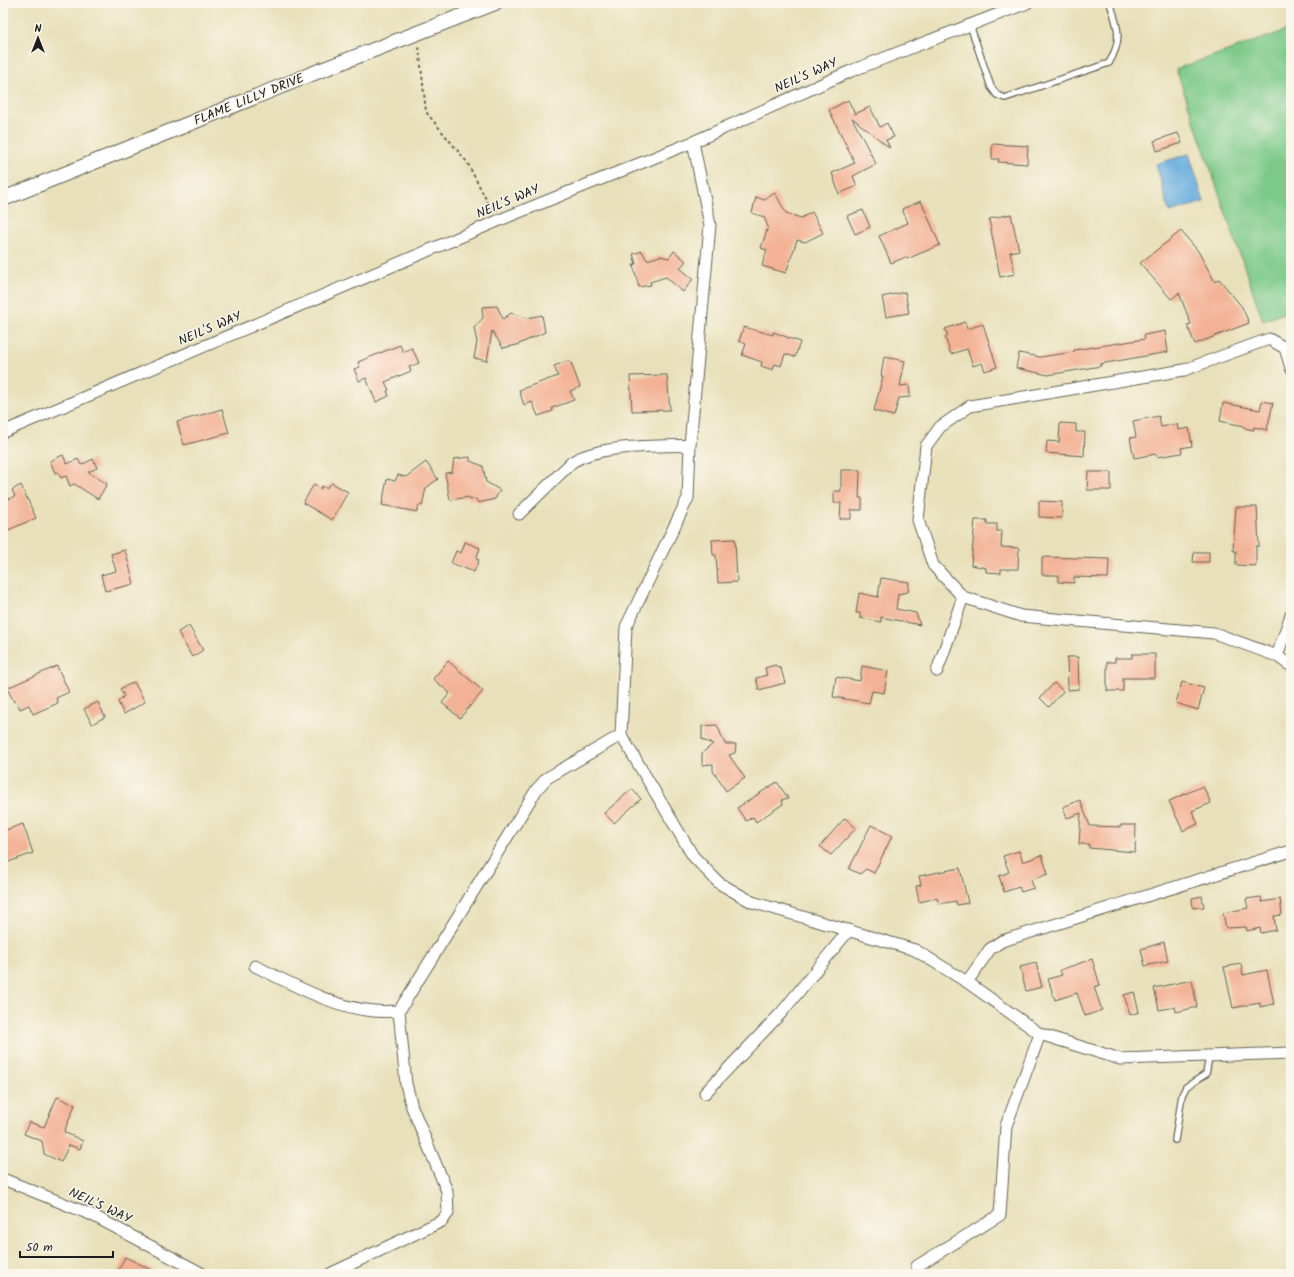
<svg xmlns="http://www.w3.org/2000/svg" width="1294" height="1277" font-family="Kalam,sans-serif">
<rect width="100%" height="100%" fill="#fbf7ec"/>
<filter id="ink" filterUnits="userSpaceOnUse"><feTurbulence type="fractalNoise" baseFrequency=".025" numOctaves="2"/><feDisplacementMap in="SourceGraphic" scale="8" xChannelSelector="R" yChannelSelector="G"/><feConvolveMatrix kernelMatrix="1 2 1 2 8 2 1 2 1" color-interpolation-filters="sRGB"/></filter>
<filter id="wash" filterUnits="userSpaceOnUse"><feTurbulence type="fractalNoise" baseFrequency=".012" numOctaves="4" result="noise"/><feDisplacementMap in="SourceGraphic" scale="16" xChannelSelector="R" yChannelSelector="G"/><feGaussianBlur stdDeviation="0.9" result="paint"/><feColorMatrix in="noise" values="0 0 0 0 0 0 0 0 0 0 0 0 0 0 0 0 0 1.4 0 .05"/><feComposite in="paint" operator="in"/></filter>
<g filter="url(#wash)">
<rect width="100%" height="100%" fill="#e8e0ba"/>
<path fill="#7bc989" stroke="#4c7252" d="M1287,30L1291,40V310L1263,321L1176,69Z"/>
<path fill="#68adde" stroke="#42647d" d="M1189,154L1204,202L1169,212L1156,164Z"/>
<g id="blocks">
<path fill="#f3b295" d="M848,100L855,114L870,107L880,127L887,123L894,137L886,140L890,148L852,118L876,164L853,176L857,186L839,194L832,173L855,163L829,110Z
M1178,133L1182,143L1157,151L1154,141Z
M992,144L1028,146L1027,164L998,162L999,159H992Z
M775,193L786,213L801,218L812,212L823,233L805,242L797,240L786,273L762,266L767,250L761,248L768,227L764,217L752,213L756,197L764,200Z
M921,201L940,245L907,259L906,257L891,263L879,236L908,223L902,209Z
M863,210L870,227L855,234L847,216Z
M1011,214L1019,250L1010,252L1015,274L1000,277L989,219Z
M1181,231L1198,251L1215,282L1219,279L1242,307L1249,323L1195,344L1187,325L1191,324L1179,293L1171,299L1140,263Z
M642,251L647,260L660,256L669,258L674,251L686,261L680,268L693,279L683,292L666,277L650,282L651,285L639,287L633,265L636,264L633,254Z
M905,292L909,313L886,317L882,297Z
M497,306L503,319L511,313L527,318L542,315L545,332L517,345L503,348L492,331L487,361L474,358L477,342L474,328L483,318L482,307Z
M965,322L967,329L983,324L997,367L985,371L982,363L973,366L967,349L951,354L945,337L948,336L945,329Z
M744,327L773,335V332L800,342L795,357L785,354L781,366L775,364L773,370L761,366L762,362L742,355L746,344L739,341Z
M1165,331L1168,352L1100,364L1101,366L1048,375L1016,368L1019,353L1040,357L1074,352V350L1145,339L1144,335Z
M400,345L403,352L412,348L419,363L409,367L411,371L385,382L389,390L387,391L389,396L376,402L366,378L359,381L354,369L360,367L358,362Z
M884,357L905,361L900,386L909,385L910,397L899,398L894,416L874,411L883,376H881Z
M570,360L580,387L570,391L574,400L552,408L553,411L538,416L532,402L524,405L519,390L558,376L554,366Z
M667,375L670,410L632,411L630,376Z
M1262,401L1273,403L1267,430L1254,427V430L1244,428V426L1220,421L1223,403L1260,410Z
M222,409L229,433L184,445L177,422Z
M1159,416L1161,427L1177,424L1178,430L1189,428L1192,446L1181,448L1182,453L1157,457L1156,454L1134,458L1130,438L1136,437L1133,421Z
M1060,423L1076,424V432H1085L1084,456L1046,453L1047,441L1059,442Z
M63,455L67,464L78,459L81,465L93,459L97,468L88,472L107,484L98,499L74,484L70,486L66,476L61,478L58,472L55,473L50,461Z
M470,457V461L483,466L486,482L500,490L495,499L478,503L476,499L470,500L469,497L450,500L445,473L452,472L454,459Z
M426,462L438,479L426,488L422,506L419,505L417,512L382,505L387,479L395,481L398,475L406,477Z
M841,470H860L859,498H862V510H851V519H840L841,503H834V491H841Z
M1088,472H1111V490H1087Z
M332,483L348,492L332,520L303,503L314,484L321,489L322,486L326,488Z
M21,485L36,518L6,531L3,525V502L15,496L12,490Z
M1039,501L1062,502V518L1039,517Z
M1236,507H1257L1259,546H1256V566L1236,565V551H1233Z
M975,520H987V524H997V531H1002L1001,547L1019,548L1018,569H1001V573L986,572V568L971,565Z
M735,539L737,582L718,583L716,555H713L712,540Z
M465,542L480,548L476,559L479,560L474,572L451,563L456,551L461,553Z
M125,550L134,584L105,591L101,575L116,571L111,554Z
M1194,552H1209V562H1193Z
M1042,557L1109,559L1108,578L1074,577V583L1058,582V575H1042Z
M881,578L909,582L908,592L898,594L896,609L916,613L920,625L881,617V622L860,618V613H856L859,593L878,597Z
M189,626L203,650L192,657L178,632Z
M1132,654H1155V678H1123V691H1107V662H1115V658H1132Z
M1067,657H1078L1079,689L1068,690Z
M448,661L483,691L460,718L442,703L450,693L433,679Z
M775,665L781,669L785,683L759,690L756,678L767,675L765,668Z
M57,666L69,692L56,698L58,703L33,714L29,705L20,709L16,701L14,702L7,688Z
M862,666L888,671L884,693L872,691L869,703L833,697L836,677L860,681Z
M134,682L145,702L124,714L118,702L124,696L120,689Z
M1182,682L1204,688L1198,710L1176,703Z
M1054,683L1063,691L1049,707L1040,698Z
M98,702L105,717L92,724L84,709Z
M717,725L725,744H736L735,753L729,755L745,778L726,791L713,771V764L702,765V753L713,744L702,740V726Z
M777,782L788,798L782,800L783,804L756,822L753,817L746,821L737,808Z
M1203,786L1211,803L1192,811L1198,824L1183,831L1169,801Z
M632,789L641,799L614,823L604,813Z
M1080,800L1090,826L1121,827V825H1136L1135,852L1089,848V844H1079L1081,813L1067,818L1063,807Z
M845,818L856,828L831,855L820,846Z
M23,824L33,853L3,864V831Z
M871,825L892,836L874,873L866,869L860,874L849,869Z
M1019,851L1023,862L1042,855L1048,874L1031,880L1034,888L1021,892L1019,887L1004,892L999,876L1009,872L1003,856Z
M960,868L968,903L957,905L956,901L939,904L937,898L919,902L916,886L921,885L919,876Z
M1202,896L1204,907L1193,908L1192,898Z
M1261,897L1262,902L1280,899L1282,915L1274,916L1276,930L1261,933L1260,928L1247,931L1246,927L1226,928L1223,913L1248,908L1246,899Z
M1164,942L1168,961L1145,966L1141,949Z
M1092,959L1100,985L1094,987L1102,1010L1085,1016L1077,993L1055,1000L1048,979L1062,975L1060,970Z
M1036,963L1042,987L1026,991L1020,967Z
M1241,964L1243,975L1267,970L1274,1004L1260,1007V1003L1233,1008L1224,967Z
M1192,980L1197,1007L1176,1012L1175,1007L1159,1010L1154,988Z
M1134,992L1139,1012L1130,1015L1124,995Z
M57,1097L75,1105L64,1132L83,1141L80,1149L69,1145L61,1162L44,1154L42,1141L24,1134L29,1122L44,1127Z
M125,1257L160,1274H117Z"/>
</g>
</g>
<g filter="url(#ink)">
<use href="#blocks" fill-opacity="0" stroke="#636153" stroke-width="1"/>
<g fill="none" stroke-linecap="round" stroke-linejoin="round">
<g stroke="#636153" stroke-width="8">
<path id="service" d="M970,25L991,87L997,95L1005,98L1109,63C1123,39 1118,27 1110,3
M1175,1140L1182,1095L1186,1087L1206,1074L1209,1057"/>
</g>
<g stroke="#636153" stroke-width="13">
<path id="minor" d="M693,142L710,225L690,445L688,498L626,627L621,735L693,856L719,883L752,902L915,950L967,982L1040,1034L1120,1059L1291,1053
M1291,368L1285,348L1269,339L1184,370L970,406L940,427L926,446L918,520L933,565L963,597L1021,616L1214,633L1277,656L1291,666
M3,432L507,217L693,142L851,71L1027,3
M519,514L572,462C601,444 655,447 690,445
M1277,656L1291,615
M937,671L963,597
M255,966C290,983 334,1008 374,1011C382,1012 391,1011 399,1011
M967,982L990,949L1002,941L1291,851
M705,1093L782,1012L849,930
M3,1179L92,1215L203,1274
M917,1266L1000,1215L1006,1126L1040,1034
M330,1274L442,1221L448,1213L447,1191L412,1107L406,1084L399,1011L537,789L547,778L621,735"/>
</g>
<g stroke="#636153" stroke-width="16">
<path id="tertiary" d="M3,199L319,71L495,3"/>
</g>
<path stroke="#636153" stroke-width="2" stroke-dasharray="3 3" stroke-linecap="butt" d="M419,47L426,112L467,162L489,205L497,210"/>
<use href="#service" stroke="#fff" stroke-width="5.5"/>
<use href="#minor" stroke="#fff" stroke-width="11"/>
<use href="#tertiary" stroke="#fff" stroke-width="14"/>
</g>
</g>
<g text-anchor="middle" dominant-baseline="central" stroke-width="3" stroke-linejoin="round" paint-order="stroke">
<g font-size="13" fill="#1c1c1c" stroke="#fbf7ec">
<text transform="translate(806 76) rotate(-24)">NEIL'S WAY</text>
<text transform="translate(249 100) rotate(-22)">FLAME LILLY DRIVE</text>
<text transform="translate(508 202) rotate(-23)">NEIL'S WAY</text>
<text transform="translate(210 329) rotate(-23)">NEIL'S WAY</text>
<text transform="translate(100 1206) rotate(25)">NEIL'S WAY</text>
</g>
</g>
<rect width="1294" height="1277" fill="none" stroke="#fbf7ec" stroke-width="16"/>
<g transform="translate(38 38)" stroke="#fbf7ec" stroke-width="3" paint-order="stroke">
<path d="M0-3L7 15L0 10L-7 15Z" fill="#1c1c1c"/>
<text y="-6" font-size="11" font-weight="bold" text-anchor="middle" fill="#1c1c1c">N</text>
</g>
<path d="M20 1251v6h93v-6" fill="none" stroke="#1c1c1c" stroke-width="2"/>
<text x="26" y="1251" font-size="12" fill="#1c1c1c" stroke="#fbf7ec" stroke-width="3" paint-order="stroke">50 m</text>
</svg>
